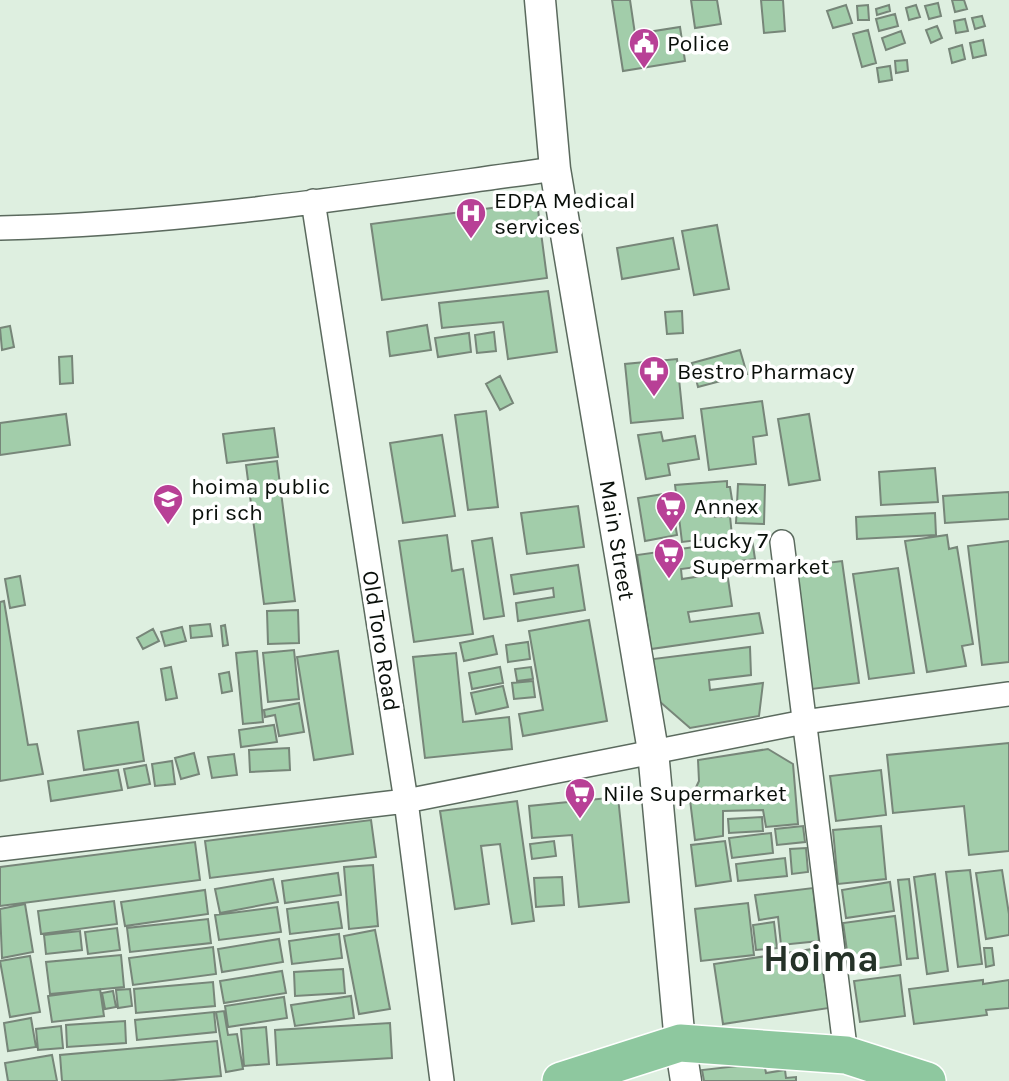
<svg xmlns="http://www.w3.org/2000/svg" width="1009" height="1081" font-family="Karla,sans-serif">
<rect width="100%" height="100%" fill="#deefe0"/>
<path fill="#a2cdaa" stroke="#778679" stroke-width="2" d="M612,0H630L635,34L680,27L685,61L623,71Z
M691,0H717L721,24L695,28Z
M761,0H783L785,31L764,33Z
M952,0H964L967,9L955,12Z
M938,3L941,16L929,19L925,6Z
M846,5L852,23L833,28L827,11Z
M868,5L869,20H858L857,6Z
M889,5L890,11L877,15L876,9Z
M916,5L920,17L909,20L906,8Z
M895,14L898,26L879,31L876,19Z
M982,16L985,26L975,29L972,18Z
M965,19L968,31L956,33L954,21Z
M937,26L942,38L931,43L926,30Z
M868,30L876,63L862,67L853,34Z
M901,31L905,43L886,50L882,38Z
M983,40L986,55L973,58L970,43Z
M962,45L965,59L952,63L949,49Z
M907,60L908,71L896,73L895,61Z
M890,66L892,80L879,82L877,68Z
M537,202L547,278L382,300L371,224Z
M717,225L729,289L694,295L682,231Z
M673,238L679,269L622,279L617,248Z
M548,291L557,352L508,359L503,322L442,328L439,303Z
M682,311L683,333L667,334L665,312Z
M427,325L431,350L390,356L387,332Z
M10,326L14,347L2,350L0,328Z
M494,332L496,351L477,353L475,335Z
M469,333L471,352L438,357L435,338Z
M740,350L747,374L698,387L692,363Z
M72,356L73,383L60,384L59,357Z
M677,359L683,418L631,423L625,364Z
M500,376L513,403L500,410L486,384Z
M762,401L767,435L753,437L756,464L709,470L701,409Z
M486,411L498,507L468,510L455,415Z
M66,414L70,445L0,455V423Z
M809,414L820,480L789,485L778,419Z
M274,428L278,457L227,463L223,434Z
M661,432L663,441L695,436L699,459L668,464L670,475L646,479L638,435Z
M442,435L455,516L403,523L390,443Z
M277,461L295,601L264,604L246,465Z
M935,468L938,502L881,505L879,472Z
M727,481V487H730L734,512L721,513L719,503H714L715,517L730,516L732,536L682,542L675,485Z
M738,484L765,485L764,524L736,523Z
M1009,492V519L945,523L943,496Z
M670,493L677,535L645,541L638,498Z
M578,506L584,547L527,554L521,513Z
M935,513L936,535L857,539L856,517Z
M447,535L452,571L463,569L473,634L414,642L399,541Z
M947,535L949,549L957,547L973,644L962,646L966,666L927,672L905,541Z
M492,538L504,616L484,619L472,541Z
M752,539L755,559L681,569L682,579L727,572L732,606L688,612L690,622L759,613L763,633L651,649L637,555Z
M1009,541V662L982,665L968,546Z
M842,561L859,683L812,689L795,567Z
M578,565L585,610L518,621L516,603L554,597L553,588L514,594L511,575Z
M898,568L914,673L869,679L853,574Z
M20,576L25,605L10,608L5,579Z
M4,601L28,745L37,744L43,774L0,781V602Z
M298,610L299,643L268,644L267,611Z
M589,620L607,721L523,736L519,714L543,710L529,631Z
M210,624L212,636L191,638L190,626Z
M225,625L228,645L223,646L221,626Z
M182,627L186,641L165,646L161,632Z
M153,629L159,641L143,649L137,638Z
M493,636L497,654L464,661L460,643Z
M528,642L530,659L508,662L506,645Z
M750,647L751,675L709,680L710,690L763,683L759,716L690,728L659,701L653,659Z
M294,650L299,699L268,702L263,653Z
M257,651L263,722L243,724L236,653Z
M338,651L353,754L314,760L297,657Z
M456,653L463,722L509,717L512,749L425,758L413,657Z
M171,667L177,698L166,700L161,669Z
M500,667L503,683L472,689L469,673Z
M531,667L533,679L517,681L515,669Z
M229,672L232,691L222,693L219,674Z
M533,681L535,697L514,699L512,683Z
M503,686L508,707L476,714L471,693Z
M299,703L304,732L279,736L275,715L265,717L264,710Z
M138,722L144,761L84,770L78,731Z
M274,725L277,742L241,747L239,730Z
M1009,743V851L969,855L964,806L893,813L887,755Z
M289,748L290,770L250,772L249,750Z
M768,749L793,764L798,824L766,827L763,810L723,811V836L695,840L690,800L699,781L698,760Z
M194,753L199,774L181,779L175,758Z
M234,754L237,775L212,778L208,757Z
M172,761L175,784L155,786L152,764Z
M146,765L150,784L128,788L124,769Z
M118,770L122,790L51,801L48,781Z
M881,770L886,815L836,821L830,776Z
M618,797L629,902L579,907L572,835L532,838L529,806Z
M517,801L534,921L512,924L500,844L481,846L489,904L455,909L440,811Z
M762,817L763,831L729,833L728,819Z
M371,820L376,857L210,878L205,841Z
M803,826L805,842L777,845L775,829Z
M881,826L886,879L838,884L833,830Z
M771,833L773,853L732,858L729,838Z
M554,841L556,856L532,859L530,844Z
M725,841L731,881L696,886L691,845Z
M195,842L200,880L0,906V867Z
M806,848L808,872L792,874L790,849Z
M785,858L787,876L738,881L736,864Z
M373,865L378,926L349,929L344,867Z
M970,870L982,964L958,967L946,872Z
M1002,870L1009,914V935L986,939L976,873Z
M338,873L341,895L285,903L282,881Z
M935,874L948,971L927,974L914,877Z
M562,877L564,905L536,907L534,878Z
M273,879L278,902L220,913L215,889Z
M909,879L918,958L907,959L898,880Z
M890,882L894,911L846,918L842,890Z
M813,888L819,941L781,945L778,917L759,920L755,895Z
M205,890L208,914L125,926L121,902Z
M114,901L117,924L41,934L38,911Z
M338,902L342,928L290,934L287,909Z
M748,903L754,955L701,961L695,909Z
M25,904L33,952L2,958L0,909Z
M277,907L281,932L219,940L215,915Z
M895,916L901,965L850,972L843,923Z
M208,919L211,943L130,952L127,928Z
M774,922L777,948L756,950L753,925Z
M117,928L120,950L88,954L85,932Z
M375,930L390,1009L359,1014L344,936Z
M80,931L82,950L46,954L44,935Z
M339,934L342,958L292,964L289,941Z
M279,939L283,962L222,972L218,949Z
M213,947L216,974L133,985L129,958Z
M819,948L829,1008L723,1024L714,964Z
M984,948H992L994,965L986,967Z
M121,955L124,987L50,994L46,962Z
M30,956L40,1012L10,1017L0,961Z
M343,969L345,993L295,996L294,972Z
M282,971L286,993L224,1003L220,981Z
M900,975L905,1016L860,1022L854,981Z
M983,980V984L1009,980V1008L986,1010L987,1015L914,1024L909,989Z
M213,982L215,1006L136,1013L134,989Z
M100,989L104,1016L52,1022L48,996Z
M130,989L132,1006L118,1008L116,990Z
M113,991L116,1007L105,1009L102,993Z
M351,996L354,1018L295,1026L291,1005Z
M284,997L287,1018L228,1027L225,1006Z
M224,1011L228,1035L237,1034L243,1069L226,1072L216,1012Z
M214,1012L216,1032L137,1040L135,1020Z
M31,1018L36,1047L8,1051L4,1023Z
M125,1021L126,1043L67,1047L66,1025Z
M390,1023L392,1058L277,1065L275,1030Z
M61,1026L63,1048L38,1050L36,1029Z
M266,1027L269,1064L244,1066L241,1029Z
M217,1041L221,1076L162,1081H62L60,1055Z
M52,1055L57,1081H8L5,1063Z
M764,1063L766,1073L785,1070L786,1078L796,1077V1081H704L702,1070Z"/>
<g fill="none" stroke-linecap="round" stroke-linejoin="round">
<g stroke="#5b6a5e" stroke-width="26">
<path id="minor" d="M313,201L406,801L442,1081
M0,228C186,224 371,194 555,169
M782,542L846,1055
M0,849L406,801L804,722L1009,694"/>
</g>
<g stroke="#5b6a5e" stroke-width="33">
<g id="tertiary">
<path id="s1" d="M540,0L555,169L653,751L680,1043L686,1081"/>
</g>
</g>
<g stroke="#fff" stroke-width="40">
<path id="primary" d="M561,1081L680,1043L846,1055L927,1081"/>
</g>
<use href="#minor" stroke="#fff" stroke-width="23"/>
<use href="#tertiary" stroke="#fff" stroke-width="30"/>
<use href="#primary" stroke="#8ec89f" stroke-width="37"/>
</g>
<defs>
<g id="civic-pin" transform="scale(1.575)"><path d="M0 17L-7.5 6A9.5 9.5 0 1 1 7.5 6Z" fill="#b84096" stroke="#fff"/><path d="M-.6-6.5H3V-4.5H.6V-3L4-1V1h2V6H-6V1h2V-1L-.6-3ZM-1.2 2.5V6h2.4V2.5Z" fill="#fff"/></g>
<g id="hospital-pin" transform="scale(1.575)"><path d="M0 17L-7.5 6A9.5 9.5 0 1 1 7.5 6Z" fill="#b84096" stroke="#fff"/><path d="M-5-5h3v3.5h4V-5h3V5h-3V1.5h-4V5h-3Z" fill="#fff"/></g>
<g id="pharmacy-pin" transform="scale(1.575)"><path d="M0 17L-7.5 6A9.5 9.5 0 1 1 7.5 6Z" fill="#b84096" stroke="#fff"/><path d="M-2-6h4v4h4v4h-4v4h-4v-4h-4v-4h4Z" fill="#fff"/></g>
<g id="school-pin" transform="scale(1.575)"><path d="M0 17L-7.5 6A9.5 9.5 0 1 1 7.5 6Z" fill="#b84096" stroke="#fff"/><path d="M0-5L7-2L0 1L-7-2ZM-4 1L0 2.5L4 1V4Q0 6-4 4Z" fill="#fff"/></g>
<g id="supermarket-pin" transform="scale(1.575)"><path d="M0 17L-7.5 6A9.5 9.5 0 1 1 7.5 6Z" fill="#b84096" stroke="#fff"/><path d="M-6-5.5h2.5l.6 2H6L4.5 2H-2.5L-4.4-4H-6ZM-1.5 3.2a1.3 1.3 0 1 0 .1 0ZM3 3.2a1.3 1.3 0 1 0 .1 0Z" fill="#fff"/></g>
</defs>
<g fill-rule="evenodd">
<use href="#civic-pin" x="644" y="43"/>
<use href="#hospital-pin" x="471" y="213"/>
<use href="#pharmacy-pin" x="654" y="371"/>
<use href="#school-pin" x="168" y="499"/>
<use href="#supermarket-pin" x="671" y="506"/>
<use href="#supermarket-pin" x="669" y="553"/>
<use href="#supermarket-pin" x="580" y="793"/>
</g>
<g text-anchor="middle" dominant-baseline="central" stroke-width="7" stroke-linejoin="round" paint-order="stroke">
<g font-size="23" fill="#090f0a" stroke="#fff" text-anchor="start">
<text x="667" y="43">Police</text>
<text x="494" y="200">EDPA Medical<tspan x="494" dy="26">services</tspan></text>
<text x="677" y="371">Bestro Pharmacy</text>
<text x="191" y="486">hoima public<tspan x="191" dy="26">pri sch</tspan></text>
<text x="694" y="506">Annex</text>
<text x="692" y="540">Lucky 7<tspan x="692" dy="26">Supermarket</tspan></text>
<text x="603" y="793">Nile Supermarket</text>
</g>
<g font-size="23" fill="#090f0a" stroke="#fff">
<text stroke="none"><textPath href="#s1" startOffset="546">Main Street</textPath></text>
<text transform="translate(381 641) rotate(81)">Old Toro Road</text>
</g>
<g font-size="37" font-weight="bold" fill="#253228" stroke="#fff">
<text x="821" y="958">Hoima</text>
</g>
</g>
</svg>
